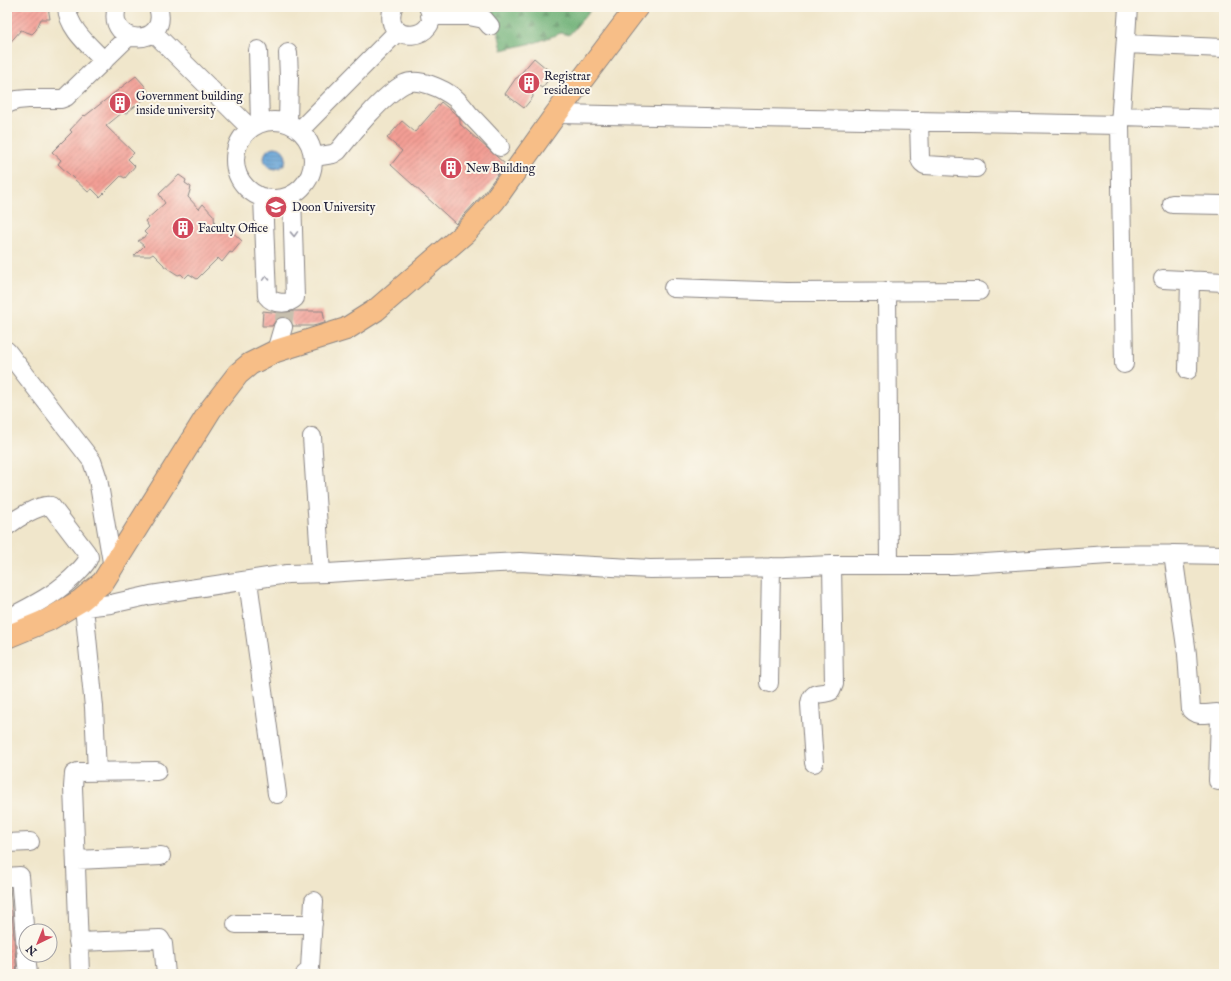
<svg xmlns="http://www.w3.org/2000/svg" width="1231" height="981" font-family="'IM FELL English',serif">
<defs>
<pattern id="forest-firs" width="22" height="20" patternUnits="userSpaceOnUse"><rect width="22" height="20" fill="#69ae72"/><path d="M5 1l3.5 6h-7zM16 11l3.5 6h-7z" fill="#568d5f"/></pattern>
<pattern id="water-rules" width="6" height="5" patternUnits="userSpaceOnUse"><rect width="6" height="5" fill="#64a2d6"/><path d="M0 2.5h6" fill="none" stroke="#5284af"/></pattern>
<pattern id="building-hatch" width="6" height="6" patternUnits="userSpaceOnUse"><rect width="6" height="6" fill="#f39e94"/><path d="M-1 1l2-2M0 6l6-6M5 7l2-2" fill="none" stroke="#c4807a"/></pattern>
</defs>
<rect width="100%" height="100%" fill="#fbf7ec"/>
<filter id="ink" filterUnits="userSpaceOnUse"><feTurbulence type="fractalNoise" baseFrequency=".025" numOctaves="2"/><feDisplacementMap in="SourceGraphic" scale="8" xChannelSelector="R" yChannelSelector="G"/><feConvolveMatrix kernelMatrix="1 2 1 2 8 2 1 2 1" color-interpolation-filters="sRGB"/></filter>
<filter id="wash" filterUnits="userSpaceOnUse"><feTurbulence type="fractalNoise" baseFrequency=".012" numOctaves="4" result="noise"/><feDisplacementMap in="SourceGraphic" scale="16" xChannelSelector="R" yChannelSelector="G"/><feGaussianBlur stdDeviation="0.9" result="paint"/><feColorMatrix in="noise" values="0 0 0 0 0 0 0 0 0 0 0 0 0 0 0 0 0 1.4 0 .05"/><feComposite in="paint" operator="in"/></filter>
<g filter="url(#wash)">
<rect width="100%" height="100%" fill="#f0e6cb"/>
<path fill="url(#forest-firs)" stroke="#466856" d="M439,7H593L569,35L561,33L537,42L502,50L497,27Z"/>
<path fill="url(#water-rules)" stroke="#436288" d="M264 158a11 11 0 1 1 22 0a11 11 0 1 1-22 0Z"/>
<g id="blocks">
<path fill="url(#building-hatch)" d="M7,7H48L50,19H41L36,30L32,34L21,30L7,46Z
M534,58L553,74L542,88L531,81L533,97L524,108L505,94L516,78H517Z
M136,76L144,85L148,92L145,93L147,97L125,114L123,112L106,126L134,153L128,159L135,166L125,178L121,176L100,197L92,189L88,192L58,164L61,160L52,152L72,132L70,130L84,115L85,116Z
M441,102L458,116L460,120V124L505,164L484,193L456,224L391,165L402,151L387,138L402,121L415,132Z
M179,175L186,180L185,183L191,187L188,197L199,209L203,204L214,216L215,231L226,226L242,241L232,253L230,252L222,262L218,258L197,279L189,274L185,278L181,274L178,275L164,266V265L153,254L150,256H134L144,246L138,241L147,235L144,232L149,227L145,221L165,203L159,194Z
M263,311L281,313L294,311H323L325,323L313,326H293L290,320L286,317H281L276,320L272,326H262Z
M7,887H10L17,974H7Z"/>
</g>
</g>
<g filter="url(#ink)">
<use href="#blocks" fill-opacity="0" stroke="#898483" stroke-width="1"/>
<g fill="none" stroke-linecap="round" stroke-linejoin="round">
<path stroke="#c7bfae" stroke-width="18" stroke-dasharray="18 9" stroke-linecap="butt" d="M283,327L285,311"/>
<g stroke="#898483" stroke-width="20">
<path id="minor" d="M67,7C68,29 90,46 104,61
M117,7C105,47 171,48 158,7
M393,7C380,48 445,40 428,7
M430,16H469L484,19L490,26
M153,32L250,128
M1126,44L1224,48
M258,50L260,123
M7,104L17,100L28,99H61L66,97L129,36
M556,114L1120,125
M1121,116L1224,119
M235 160a39 39 0 1 1 78 0a39 39 0 1 1-78 0Z
M919,121L920,158C920,162 922,163 925,165L976,168
M288,123L289,77L288,53
M300,130L398,31
M314,157L333,154L338,151C354,131 382,96 404,84C419,77 443,89 455,98C460,102 465,109 469,114C480,125 490,136 500,147
M263,197L267,296C273,304 288,305 295,298L292,195
M1172,204L1224,205
M1163,279L1224,282
M673,288L787,292L979,291
M887,291L889,565
M7,351L92,461L98,479L113,568
M276,351L283,327
M1124,364L1120,125L1128,7
M1188,370L1190,280
M312,437L321,573
M7,526C16,519 39,504 51,506L86,552L89,557C87,563 82,568 78,572C57,594 35,604 9,618
M1173,554L1187,654L1191,710C1198,717 1208,713 1217,713L1219,715L1220,718L1218,781
M248,581L277,794
M80,601L84,607L94,707L97,772
M84,607L111,604L151,595L287,574L328,573L437,566L520,562L650,569L786,567L832,565H954L1109,555L1173,554L1224,555
M769,683L771,567
M814,763L810,704C812,689 821,696 831,691L834,684L832,565
M7,843L30,842
M77,860L161,856
M7,877L20,876L26,950
M236,924H313
M78,942L160,939L163,944L166,974
M26,955L28,974
M80,974L73,787L74,774L78,772L157,771
M305,974L308,972L310,968L314,901"/>
</g>
<g stroke="#898483" stroke-width="24">
<path id="major" d="M7,637L48,620L80,601L103,582L211,409L238,374L250,364L276,351L346,329L376,310L465,233L494,201L556,114L637,7"/>
</g>
<use href="#minor" stroke="#fff" stroke-width="18"/>
<use href="#major" stroke="#f7be87" stroke-width="22"/>
</g>
<defs><path id="oneway-chevron" d="M-2-3.5L2.5 0L-2 3.5" fill="none" stroke-width="1.6" stroke-linecap="round" stroke-linejoin="round"/></defs>
<g stroke="#9c9ca7">
<use href="#oneway-chevron" transform="translate(294 234) rotate(88)"/>
<use href="#oneway-chevron" transform="translate(266 278) rotate(-92)"/>
</g>
</g>
<defs>
<g id="building-disc" transform="scale(1.15)"><circle r="9.5" fill="#d1495b" stroke="#fbf7ec"/><path d="M-4-6H4V6H1V3H-1V6H-4ZM-2.5-4.3h1.7v1.8h-1.7ZM.8-4.3h1.7v1.8H.8ZM-2.5-1h1.7V.8h-1.7ZM.8-1h1.7V.8H.8Z" fill="#fff"/></g>
<g id="university-disc" transform="scale(1.15)"><circle r="9.5" fill="#d1495b" stroke="#fbf7ec"/><path d="M0-5L7-2L0 1L-7-2ZM-4 1L0 2.5L4 1V4Q0 6-4 4Z" fill="#fff"/></g>
</defs>
<g fill-rule="evenodd">
<use href="#building-disc" x="529" y="83"/>
<use href="#building-disc" x="120" y="103"/>
<use href="#building-disc" x="451" y="168"/>
<use href="#university-disc" x="276" y="207"/>
<use href="#building-disc" x="183" y="228"/>
</g>
<g text-anchor="middle" dominant-baseline="central" stroke-width="4" stroke-linejoin="round" paint-order="stroke">
<g font-size="12" fill="#22223b" stroke="#fbf7ec" text-anchor="start">
<text x="544" y="76">Registrar<tspan x="544" dy="14">residence</tspan></text>
<text x="136" y="96">Government building<tspan x="136" dy="14">inside university</tspan></text>
<text x="466" y="168">New Building</text>
<text x="292" y="207">Doon University</text>
<text x="198" y="228">Faculty Office</text>
</g>
</g>
<rect width="1231" height="981" fill="none" stroke="#fbf7ec" stroke-width="24"/>
<g transform="translate(38 943) rotate(223)"><circle r="19" fill="#fbf7ec" stroke="#a4a2a5"/>
<path d="M0-3L7 15L0 10L-7 15Z" fill="#d1495b"/>
<text y="-6" font-size="11" font-weight="bold" text-anchor="middle" fill="#22223b">N</text>
</g>
</svg>
